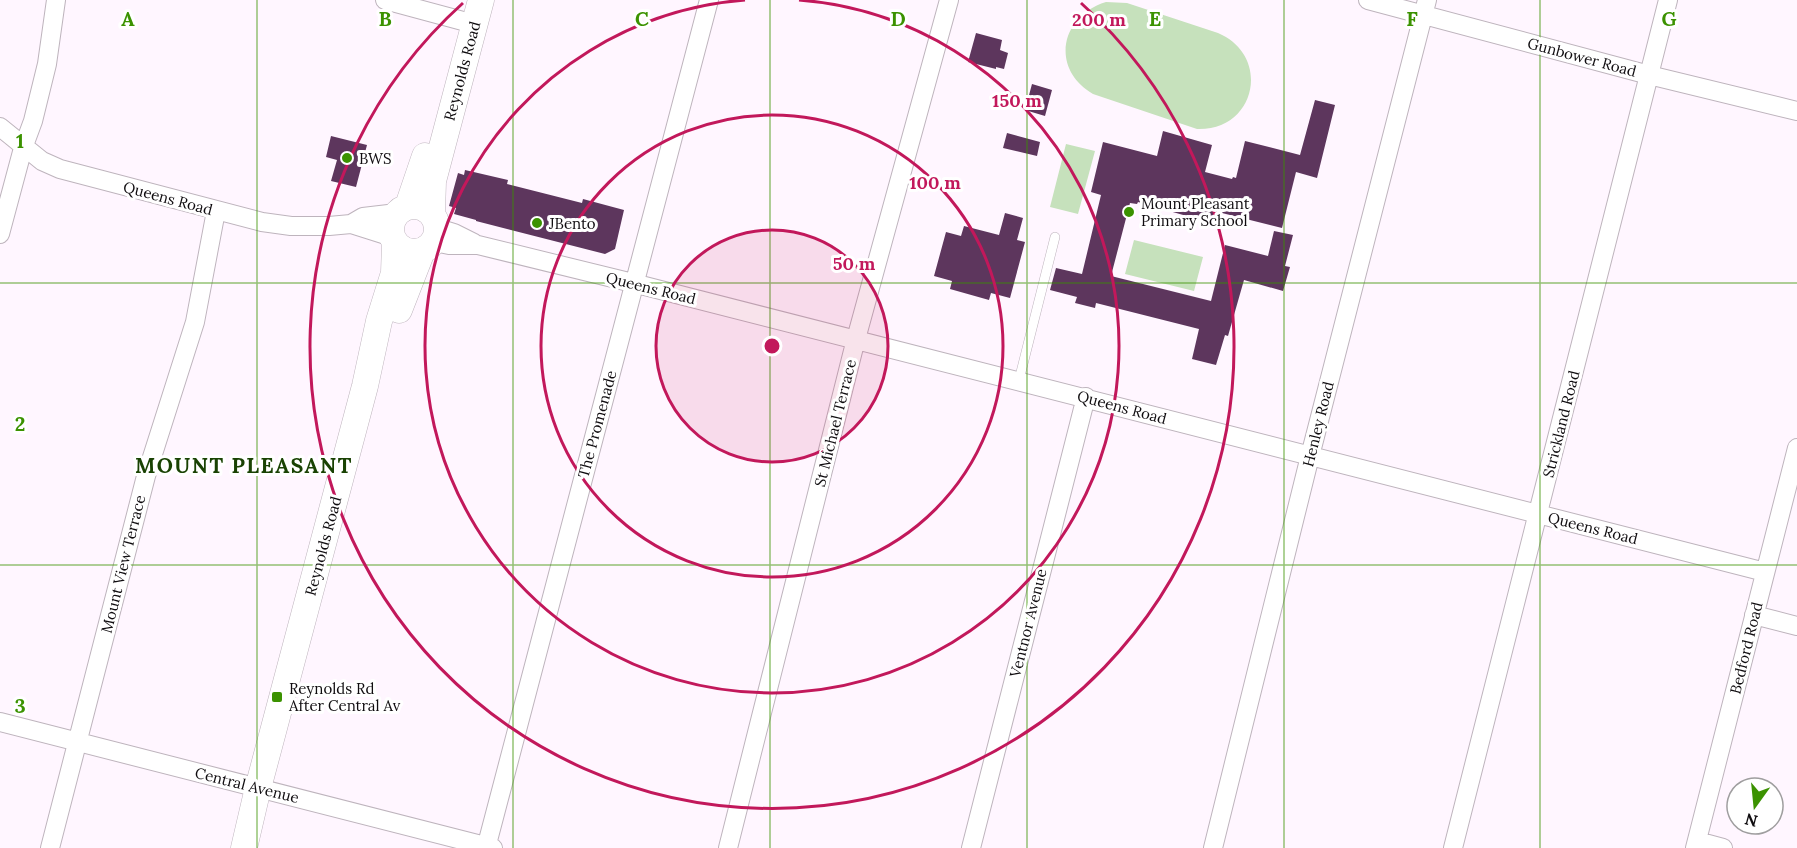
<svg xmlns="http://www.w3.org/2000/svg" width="1797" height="848" font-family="Lora,serif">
<rect width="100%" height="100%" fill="#fff6ff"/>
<path fill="#c6e1bc" d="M1106,2L1127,3L1218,33C1272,56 1256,131 1197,129L1093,94C1050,69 1060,16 1106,2Z
M1066,144L1095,151L1078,214L1050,207Z
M1134,240L1203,257L1194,291L1125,274Z"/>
<path fill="#5d365d" d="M976,33L1002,40L1000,50L1008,53L1004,69L996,67V69L968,62Z
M1032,84L1052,90L1045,116L1025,110Z
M1315,100L1335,105L1317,178L1296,172L1282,228L1214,211L1211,223L1138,202L1137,204L1130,203L1111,276L1211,301L1225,245L1268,256L1274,231L1293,235L1285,266L1290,267L1283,291L1244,280L1228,336L1225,335L1216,365L1192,359L1199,329L1096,303L1095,308L1075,303L1077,297L1050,290L1056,268L1082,274L1101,195L1091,192L1103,142L1157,156L1163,131L1212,145L1205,172L1232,179L1233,177L1236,178L1245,141L1300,155Z
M1007,133L1040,142L1037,156L1003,148Z
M331,136L367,145L356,187L331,181L337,160L326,157Z
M465,170L508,180L507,184L582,203L583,199L624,210L615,249L605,254L476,221V220L454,214L456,208L449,206L458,173L464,175Z
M1005,213L1023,218L1017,240L1025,242L1010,298L991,293L989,300L950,289L952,281L934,276L946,232L961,236L964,226L999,235Z"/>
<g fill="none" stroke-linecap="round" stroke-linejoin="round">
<g stroke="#beb4bd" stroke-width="10">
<path id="lane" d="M1019,380L1055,237"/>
</g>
<g stroke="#beb4bd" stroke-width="20">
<path id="street" d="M385,0L474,24
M1368,0L1649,75L1797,111
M0,127L42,161L60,169L262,222L291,226H329L351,224L363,217L397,213
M351,224L392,237
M438,228L454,233L474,243
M0,234L23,148L33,121L47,64L56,0
M434,242L449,245H478L633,283L1765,572
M1754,615L1797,626
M0,722L493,848
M1697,841L1723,848
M50,848L146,476L195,322L216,211
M486,848L709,0
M728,848L856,339L949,0
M971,848L1086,397
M1213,848L1310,456L1427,0
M1453,848L1668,0
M1695,848L1797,448"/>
</g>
<g stroke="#beb4bd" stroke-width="27">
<path id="secondary" d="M391 229a23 23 0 1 1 46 0a23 23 0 1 1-46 0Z
M408,206L425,156
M432,213L433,181L481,0
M399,310L422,251
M244,848L258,788L365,386L379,321L394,273L395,243"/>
</g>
<use href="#lane" stroke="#fff" stroke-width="9"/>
<use href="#street" stroke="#fff" stroke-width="18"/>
<use href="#secondary" stroke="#fff" stroke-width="26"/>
</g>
<path fill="none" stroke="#3b9200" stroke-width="1.5" stroke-opacity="0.55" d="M257,0V848M513,0V848M770,0V848M1027,0V848M1284,0V848M1540,0V848M0,283H1797M0,565H1797"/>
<circle cx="772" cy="346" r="116" fill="#c2185b" fill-opacity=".12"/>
<g fill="none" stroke="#c2185b" stroke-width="3">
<circle cx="772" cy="346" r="116"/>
<circle cx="772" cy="346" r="231"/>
<path d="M799 0A347 347 0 1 1 745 0"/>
<path d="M1081 3A462 462 0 1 1 463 3"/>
</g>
<g fill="#3b9200" stroke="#fff" stroke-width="2">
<circle cx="347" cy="158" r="6"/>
<circle cx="1129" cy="212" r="6"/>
<circle cx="537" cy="223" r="6"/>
<rect x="271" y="691" width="12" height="12" rx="3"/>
</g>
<g text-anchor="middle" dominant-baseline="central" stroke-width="6" stroke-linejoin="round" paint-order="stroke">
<g font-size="15" fill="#0f0c0f" stroke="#fff">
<text transform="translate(1582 57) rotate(15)">Gunbower Road</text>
<text transform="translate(462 71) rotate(-75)">Reynolds Road</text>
<text transform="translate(168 198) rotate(15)">Queens Road</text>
<text transform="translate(651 288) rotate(14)">Queens Road</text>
<text transform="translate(1122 407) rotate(15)">Queens Road</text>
<text transform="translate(835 423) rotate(-76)">St Michael Terrace</text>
<text transform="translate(597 424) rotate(-75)">The Promenade</text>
<text transform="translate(1318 424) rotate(-76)">Henley Road</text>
<text transform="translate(1561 424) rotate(-76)">Strickland Road</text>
<text transform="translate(1593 528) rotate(14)">Queens Road</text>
<text transform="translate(323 546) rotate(-75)">Reynolds Road</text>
<text transform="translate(123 564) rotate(-76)">Mount View Terrace</text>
<text transform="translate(1028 623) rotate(-76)">Ventnor Avenue</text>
<text transform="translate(1746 648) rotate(-76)">Bedford Road</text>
<text transform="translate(247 785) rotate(14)">Central Avenue</text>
</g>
<g font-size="15" fill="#0f0c0f" stroke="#fff" text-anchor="start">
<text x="359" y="158">BWS</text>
<text x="1141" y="203">Mount Pleasant<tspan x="1141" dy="17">Primary School</tspan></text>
<text x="549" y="223">JBento</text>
<text x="289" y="688">Reynolds Rd<tspan x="289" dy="17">After Central Av</tspan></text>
</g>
<g font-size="21" font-weight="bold" letter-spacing="1.5" fill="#194203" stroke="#fff">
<text x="244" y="465">MOUNT PLEASANT</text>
</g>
</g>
<g font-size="20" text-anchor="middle" font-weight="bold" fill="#3b9200" stroke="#fff" stroke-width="6" stroke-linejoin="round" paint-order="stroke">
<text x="128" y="26">A</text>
<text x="385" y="26">B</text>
<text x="642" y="26">C</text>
<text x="898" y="26">D</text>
<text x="1155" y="26">E</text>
<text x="1412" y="26">F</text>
<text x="1669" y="26">G</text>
<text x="20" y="148">1</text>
<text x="20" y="431">2</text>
<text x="20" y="713">3</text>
</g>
<circle cx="772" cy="346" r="9" fill="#c2185b" stroke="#fff" stroke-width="3"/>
<g font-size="18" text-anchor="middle" font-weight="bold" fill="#c2185b" stroke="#fff" stroke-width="6" stroke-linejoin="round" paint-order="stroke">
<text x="1099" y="26">200 m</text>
<text x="1017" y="107">150 m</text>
<text x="935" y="189">100 m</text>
<text x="854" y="270">50 m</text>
</g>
<g transform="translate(1755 806) rotate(195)"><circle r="28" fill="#ffffff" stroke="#9f9e9f" stroke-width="1.5"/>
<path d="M0-4.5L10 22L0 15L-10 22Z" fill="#3b9200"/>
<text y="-9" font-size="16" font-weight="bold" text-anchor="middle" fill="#0f0c0f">N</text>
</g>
</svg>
